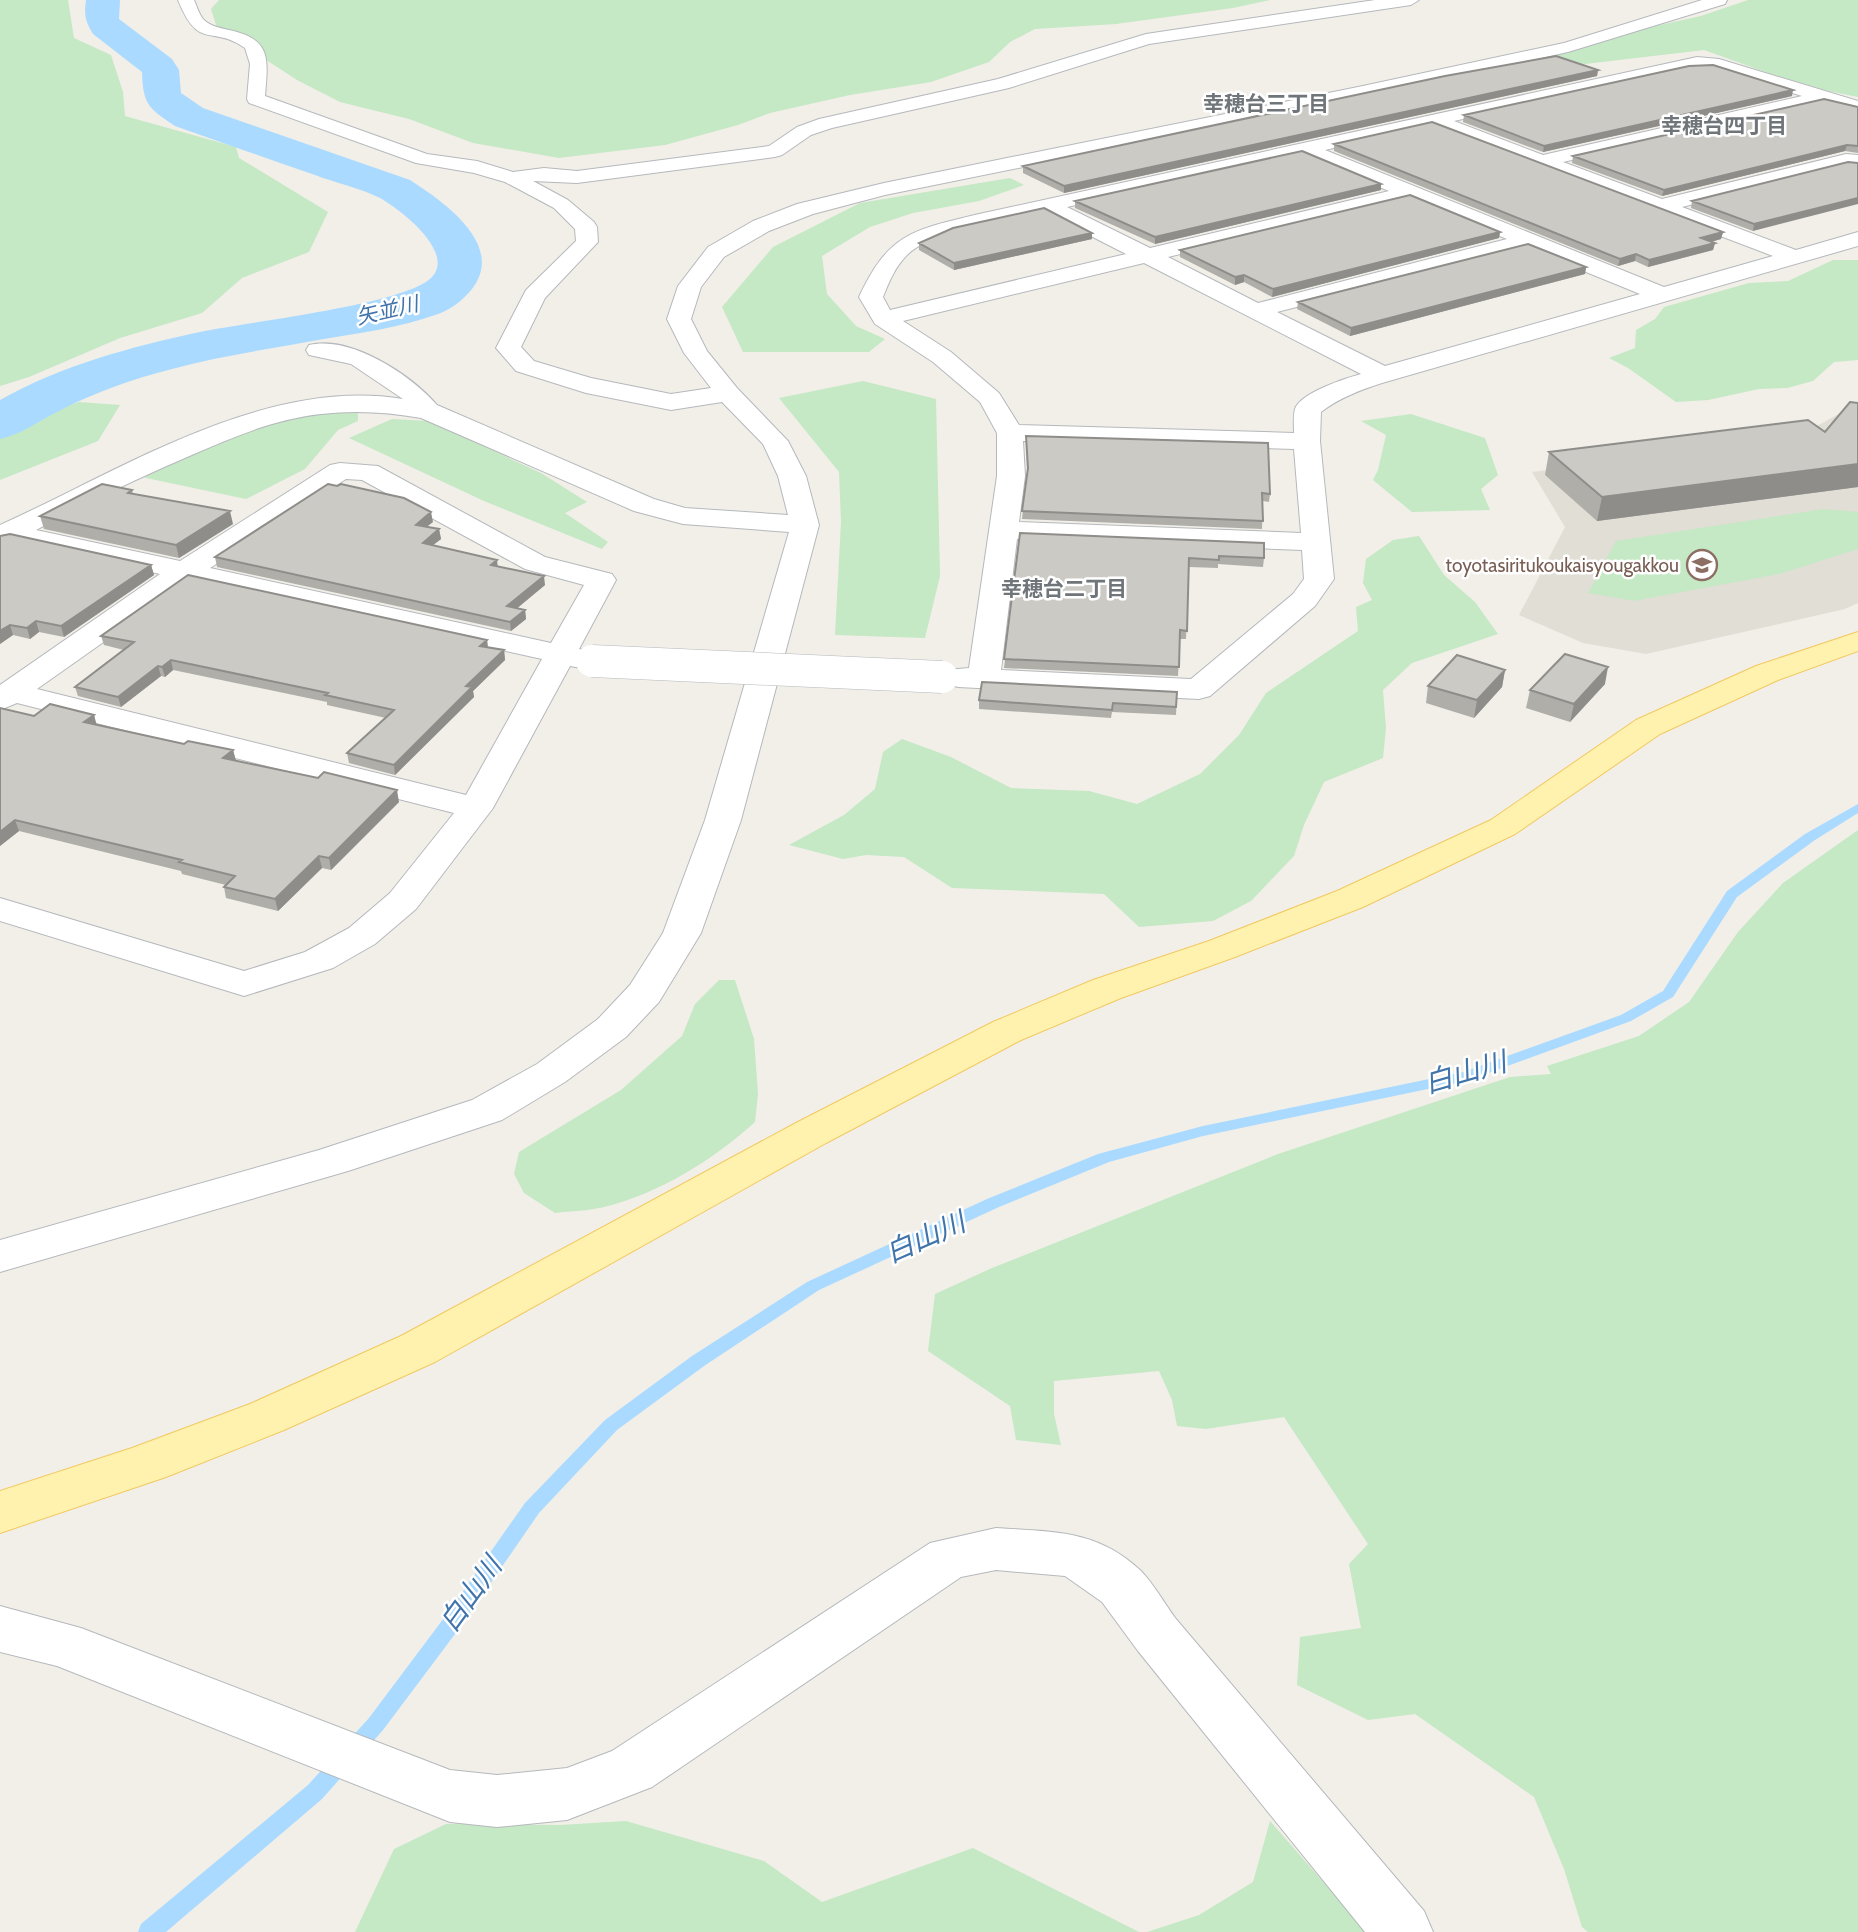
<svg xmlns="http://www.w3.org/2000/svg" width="1858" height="1932" font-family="Cabin,'Noto Sans JP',sans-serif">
<rect width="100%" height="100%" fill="#f1efe8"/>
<path fill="#e1ded6" d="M1858,403V603L1845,609L1646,654L1583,643L1519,615L1565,527L1532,472L1801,435Z"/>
<path fill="#c5e8c5" d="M0,0H68L74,38L111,55L123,92L125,116L236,147L239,158L328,212L309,252L242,278L202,313L120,338L29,377L0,386Z
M219,0H1270L1233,8L1116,24L1035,29L1010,42L989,62L931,82L850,95L770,113L738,125L665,145L559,158L473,143L409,119L340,102L297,80L217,28L211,9Z
M1748,0H1858V97L1828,91L1768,73L1704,50L1585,64L1554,60L1405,81L1701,16Z
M1010,178L1024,185L979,201L913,213L870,227L822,256L827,294L856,326L885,339L869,352H743L722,307L773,247L860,203Z
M1833,260H1858V360L1834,362L1813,381L1787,388L1759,389L1708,400L1676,402L1628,368L1609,358L1635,348L1636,330L1655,319L1664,307L1749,283L1788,281Z
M863,381L936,399L940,576L925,638L835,635L841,522L839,472L779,398Z
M79,402L120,405L98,441L0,480V426Z
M358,411V421L338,430L305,469L246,499L146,478L130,470L231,422Z
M1411,414L1485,438L1498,475L1481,489L1490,510L1412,512L1373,480L1378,470L1386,435L1361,421Z
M392,419L429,421L541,473L587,502L565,513L608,542L602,549L484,501L349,438Z
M1823,509L1858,512V549L1779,574L1634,601L1588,593L1616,541Z
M1419,536L1444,575L1475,602L1498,634L1412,663L1383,690L1386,728L1383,758L1324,782L1304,825L1294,856L1251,901L1213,921L1139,927L1104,894L952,888L904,857L866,855L843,859L789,845L844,815L875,789L883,752L902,739L951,757L1011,788L1089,791L1137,804L1200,774L1239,735L1266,693L1358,631L1356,607L1372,600L1363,583L1366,559L1393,540Z
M1858,830V1932H1588L1582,1927L1564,1869L1534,1797L1415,1714L1368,1720L1297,1685L1300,1637L1361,1628L1349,1564L1368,1544L1284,1417L1206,1429L1177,1426L1172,1400L1159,1371L1054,1381V1414L1061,1445L1016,1440L1010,1406L928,1351L935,1294L992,1268L1278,1154L1510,1077L1551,1074L1547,1066L1639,1036L1689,1002L1738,932L1783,883Z
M719,980H735L754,1039L758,1094L755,1122C713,1160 660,1193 604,1207C588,1211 571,1211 555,1213L524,1193L514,1174L519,1152L621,1090L682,1036L695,1004Z
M626,1821L764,1861L822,1902L973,1848L1139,1932H355L394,1849L446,1824L560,1825Z
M1270,1821L1367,1932H1147L1199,1915L1253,1882Z"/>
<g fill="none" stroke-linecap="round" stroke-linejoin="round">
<path fill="#aadaff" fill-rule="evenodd" d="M1858,804V813L1815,840L1737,897L1673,997L1631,1021L1466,1081L1203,1136L1109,1162L999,1207L819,1290L704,1366L617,1430L539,1513L461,1626L383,1730L322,1799L166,1932H138L141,1924L308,1785L369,1718L447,1614L525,1503L605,1420L692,1356L807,1282L987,1199L1098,1154L1203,1126L1463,1072L1621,1015L1663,991L1727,891L1805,834Z"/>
<path fill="#aadaff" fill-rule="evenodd" d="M86,0H120L119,19L172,59L179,70L181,93L203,108L410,180C444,202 506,245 472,289C463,300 452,309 438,314C400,328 358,333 318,340C269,349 220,356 172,369C132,379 93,393 57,412C37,422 22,434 0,439V400C62,365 131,347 200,332C246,322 403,305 431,278C457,253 400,209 380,198C360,188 336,183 315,175C268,159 221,142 175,126C148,108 143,104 142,72L93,34C85,21 84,15 86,0Z"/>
<g stroke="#b5b8bc" stroke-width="2">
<path id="minor" d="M178,0H194C197,6 199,15 204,20C210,26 220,28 229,30C272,39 268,59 265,96L427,154L477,161L513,172L544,168L577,171L769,146L797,127L819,119L998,79L1146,34L1375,0H1419L1411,5L1149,44L1009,88L832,128L811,135L782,155L775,157L577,183L533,181L568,200L594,222L597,227L598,242L545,298L521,347L534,361L591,378L671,394L711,388L684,353L667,319L678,286L708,247L753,221L797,204L884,183L1358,87L1564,43L1702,0H1727L1725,4L1568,52L1358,99L885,195L813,214L769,231L724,257L701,287L691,319L707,351L737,388L788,441L806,476L819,525L741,820L701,933L659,1002L626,1037L565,1082L502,1120L348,1171L0,1272V1240L319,1150L472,1100L537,1064L598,1019L630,985L663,933L705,820L789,532L683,524L634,511L421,418C388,412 355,410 321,414C276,419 235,436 194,454C140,477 88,502 36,530L180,561L330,465L340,463L378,466L545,557L612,574L616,580L579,649L598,653L603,660L598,667L587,669L570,666L493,808L416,909L375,944L333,968L244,996L0,921V898L244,971L305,952L349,928L390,893L454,813L17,703L0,710V685L160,574L13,542L0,546V525C120,471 265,376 403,399L351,364L309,355L306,350L309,345C351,335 411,375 437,405L654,499L685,508L788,515L778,476L763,444L722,402L671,410L586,393L516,371L496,348L526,290L576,241L575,229L554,208L505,182L474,173L416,163L249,103L247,99L250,64L245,48C211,24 199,52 178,0ZM346,479L362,480L525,569L584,585L551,643L210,568ZM190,581L542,659L466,795L37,689Z
M1697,57L1719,59L1858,101V113L1823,102L1563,162L1662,199L1846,154L1858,155V167L1846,166L1682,207L1796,250L1858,232V246L1382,383C1360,390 1339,398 1321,412L1320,441L1334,579L1315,606L1210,696L1199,699L958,687L947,684L942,677L947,670L969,668L997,476V433L980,402L933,362L875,324L859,297C889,232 914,230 979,214ZM1697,67L1712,68L1802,96L1543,155L1454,121ZM1431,126L1773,256L1664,287L1325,150ZM1302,155L1389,191L1150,248L1067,207ZM1409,199L1507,239L1258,303L1168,257ZM1044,212L1126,254L890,310L883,297C889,282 895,267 907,255C935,228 1006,221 1044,212ZM1527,248L1640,294L1385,366L1277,312ZM1144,263L1361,374C1346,378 1300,393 1295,409C1293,416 1294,426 1294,433L1019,425L999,393L951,352L903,321ZM1023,441L1294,449L1301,533L1019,522L1025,476ZM1017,539L1302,550L1304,579L1293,594L1191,679L1001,670Z
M996,1528C1052,1532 1096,1529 1140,1570C1154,1584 1164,1603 1176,1619L1424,1911L1433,1932H1365L1138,1651L1102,1602L1065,1576L996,1570L961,1577L652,1787L567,1820L497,1827L450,1822L57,1666L0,1652V1606L81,1628L450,1770L497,1775L567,1768L612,1751L930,1543Z"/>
</g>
<g stroke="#f2c960" stroke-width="2">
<path id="major" d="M1858,632V651L1778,680L1660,734L1515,834L1363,907L1235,957L1121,998L1021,1040L826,1143L435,1362L284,1430L166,1477L0,1533V1491L132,1448L250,1404L401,1336L796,1123L993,1022L1093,980L1209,941L1337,891L1491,820L1636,720L1756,666Z"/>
</g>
<use href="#minor" fill="#fff" fill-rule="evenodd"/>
<use href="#major" fill="#fff2af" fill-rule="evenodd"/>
<g stroke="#b5b8bc" stroke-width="33" stroke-linecap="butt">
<path id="minor-bridge" d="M592,661L942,677"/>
</g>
<use href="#minor-bridge" stroke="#fff" stroke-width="32"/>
</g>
<path fill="#afaea9" d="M1598,70L1597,76L1064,193L1023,173V166Z
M1792,96L1543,152L1463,122L1464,115Z
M1858,107V153L1845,151L1662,196L1572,163L1573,156Z
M1334,144L1723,232L1721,239L1711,242L1715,243L1713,250L1648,267L1635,261L1618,266L1334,151Z
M1848,162L1753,231L1691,208L1692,201Z
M1381,184V190L1155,244L1075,208V201Z
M1500,232L1499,238L1272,297L1244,282L1235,285L1180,257V250Z
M1092,239L954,270L919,250V243Z
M1586,267L1585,274L1350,336L1297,309L1298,302Z
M1858,403V487L1597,521L1545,475L1549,452L1825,432Z
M1026,436L1270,494L1269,502L1263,501L1262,529L1022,519L1027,472Z
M132,490L133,494L233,524L179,558L44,529L40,516Z
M433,522L426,527L439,529L441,539L433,545L498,566L545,585L517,608L525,610L526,619L511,631L217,567L215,557Z
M1020,533L1264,558L1263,567L1218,564V568L1189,567L1186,639H1180L1178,676L1004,668Z
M0,536L151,565L154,575L64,637L39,632L30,639L13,635L0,644Z
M101,636L487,640L488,647L504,650L505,660L473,691L474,697L395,775L349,763L347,753L386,718L327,705V702L173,670L165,677L161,676L121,707L78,696L75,687L124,650L104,645Z
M1505,670L1502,687L1474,718L1426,703L1428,686Z
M1605,684L1570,722L1526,708L1530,690Z
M1177,692L1176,715L1112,712L1111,718L979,709V700Z
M0,708L34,716L94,715L96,725L184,744L233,750L236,761L399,802L331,870L322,868L278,911L226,898L224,887L226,885L182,874L181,871L19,831L0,846Z"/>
<path fill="#8f8d8a" d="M1598,70L1597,76L1064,193V186Z
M1793,90L1792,96L1543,152L1544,146Z
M1847,145L1845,151L1662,196L1664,190Z
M1381,184V190L1155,244V237Z
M1858,198V204L1753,231L1754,224Z
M1500,232L1499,238L1272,297L1273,289Z
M1723,232L1721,239L1700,245L1701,238Z
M1092,233V239L954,270V263Z
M1715,243L1713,250L1648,267L1649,260Z
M1636,254L1635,261L1618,266L1620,259Z
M1586,267L1585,274L1350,336L1351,328Z
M1244,275V282L1235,285V277Z
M1858,464V487L1597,521L1602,497Z
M230,511L233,524L179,558L176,545Z
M431,512L433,522L417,534L416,525Z
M439,529L441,539L424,552L423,543Z
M497,560L498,569L491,565Z
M151,565L154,575L64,637L61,626Z
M544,576L545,585L509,615L507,606Z
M525,610L526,619L511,631L510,622Z
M36,621L39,632L30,639L27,628Z
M10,625L13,635L0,644V631Z
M487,640L488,650L480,646Z
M504,650L505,660L473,691L474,697L395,775L394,765L466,686Z
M171,660L173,670L165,677L162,667Z
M158,666L161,676L121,707L118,697Z
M1608,667L1605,684L1570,722L1574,704Z
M1505,670L1502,687L1474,718L1477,700Z
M94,715L97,726L84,722Z
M233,750L236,761L223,758Z
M397,790L399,802L331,870L329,858Z
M15,820L19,831L0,846V832Z
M319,856L322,868L278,911L275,899Z"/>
<path fill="#cccac5" stroke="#8f8d8a" stroke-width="2" d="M1556,56L1598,70L1064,186L1023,166L1445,76Z
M1713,65L1793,90L1544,146L1464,115L1689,66Z
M1824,99L1858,107V146L1847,145L1664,190L1573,156Z
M1432,122L1723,232L1701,238L1715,243L1649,260L1636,254L1620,259L1334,144Z
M1302,151L1381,184L1155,237L1075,201Z
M1848,162L1858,163V198L1754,224L1692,201Z
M1410,195L1500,232L1273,289L1244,275L1235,277L1180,250Z
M1044,208L1092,233L954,263L919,243L953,228Z
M1528,244L1586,267L1351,328L1298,302Z
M1850,402L1858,403V464L1602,497L1549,452L1808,420L1825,432Z
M1026,436L1268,443L1270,494L1262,493L1263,521L1022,511L1028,468Z
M102,484L132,490L128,493L230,511L176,545L40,516Z
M328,484L337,486L341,484L404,498L431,512L416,525L439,529L423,543L497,560L491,565L544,576L507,606L525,610L510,622L215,557Z
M1020,533L1264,543V558L1219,556V560L1189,558L1187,631L1180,630L1179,667L1004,659Z
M10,534L151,565L61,626L36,621L27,628L10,625L0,631V536Z
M188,575L487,640L480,646L504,650L466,686L472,687L394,765L347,753L394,710L325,695L328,693L171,660L162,667L158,666L118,697L75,687L134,642L101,636Z
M1565,654L1608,667L1574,704L1530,690Z
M1457,655L1505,670L1477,700L1428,686Z
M982,682L1177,692L1176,707L1113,703L1112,710L979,700Z
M50,704L94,715L84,722L184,744L188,741L233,750L223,758L318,778L324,772L397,790L329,858L319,856L275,899L224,887L235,876L179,862L182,860L15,820L0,832V708L34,716Z"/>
<defs>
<g id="school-ring" transform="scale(1.575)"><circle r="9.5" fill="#fff" stroke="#8d6e63" stroke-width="1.5"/><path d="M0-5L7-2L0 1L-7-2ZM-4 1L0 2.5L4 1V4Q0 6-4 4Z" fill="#8d6e63"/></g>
</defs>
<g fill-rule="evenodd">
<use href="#school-ring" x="1702" y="565"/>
</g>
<g text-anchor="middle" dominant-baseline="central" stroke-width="5" stroke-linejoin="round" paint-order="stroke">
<g font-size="19" fill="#785e54" stroke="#fff" text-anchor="end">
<text x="1679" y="565">toyotasiritukoukaisyougakkou</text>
</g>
<g font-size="21" font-weight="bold" fill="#70757a" stroke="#fff">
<text x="1266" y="103">幸穂台三丁目</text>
<text x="1724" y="125">幸穂台四丁目</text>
<text x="1064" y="588">幸穂台二丁目</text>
</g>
<g font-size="21" font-style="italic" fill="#4174aa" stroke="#fff">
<text transform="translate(387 310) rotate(-13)">矢並川</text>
</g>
<g font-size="28" font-style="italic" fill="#4174aa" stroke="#fff">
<text transform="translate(1465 1072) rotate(-16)">白山川</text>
<text transform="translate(925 1237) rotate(-24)">白山川</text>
<text transform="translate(470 1594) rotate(-54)">白山川</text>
</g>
</g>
</svg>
